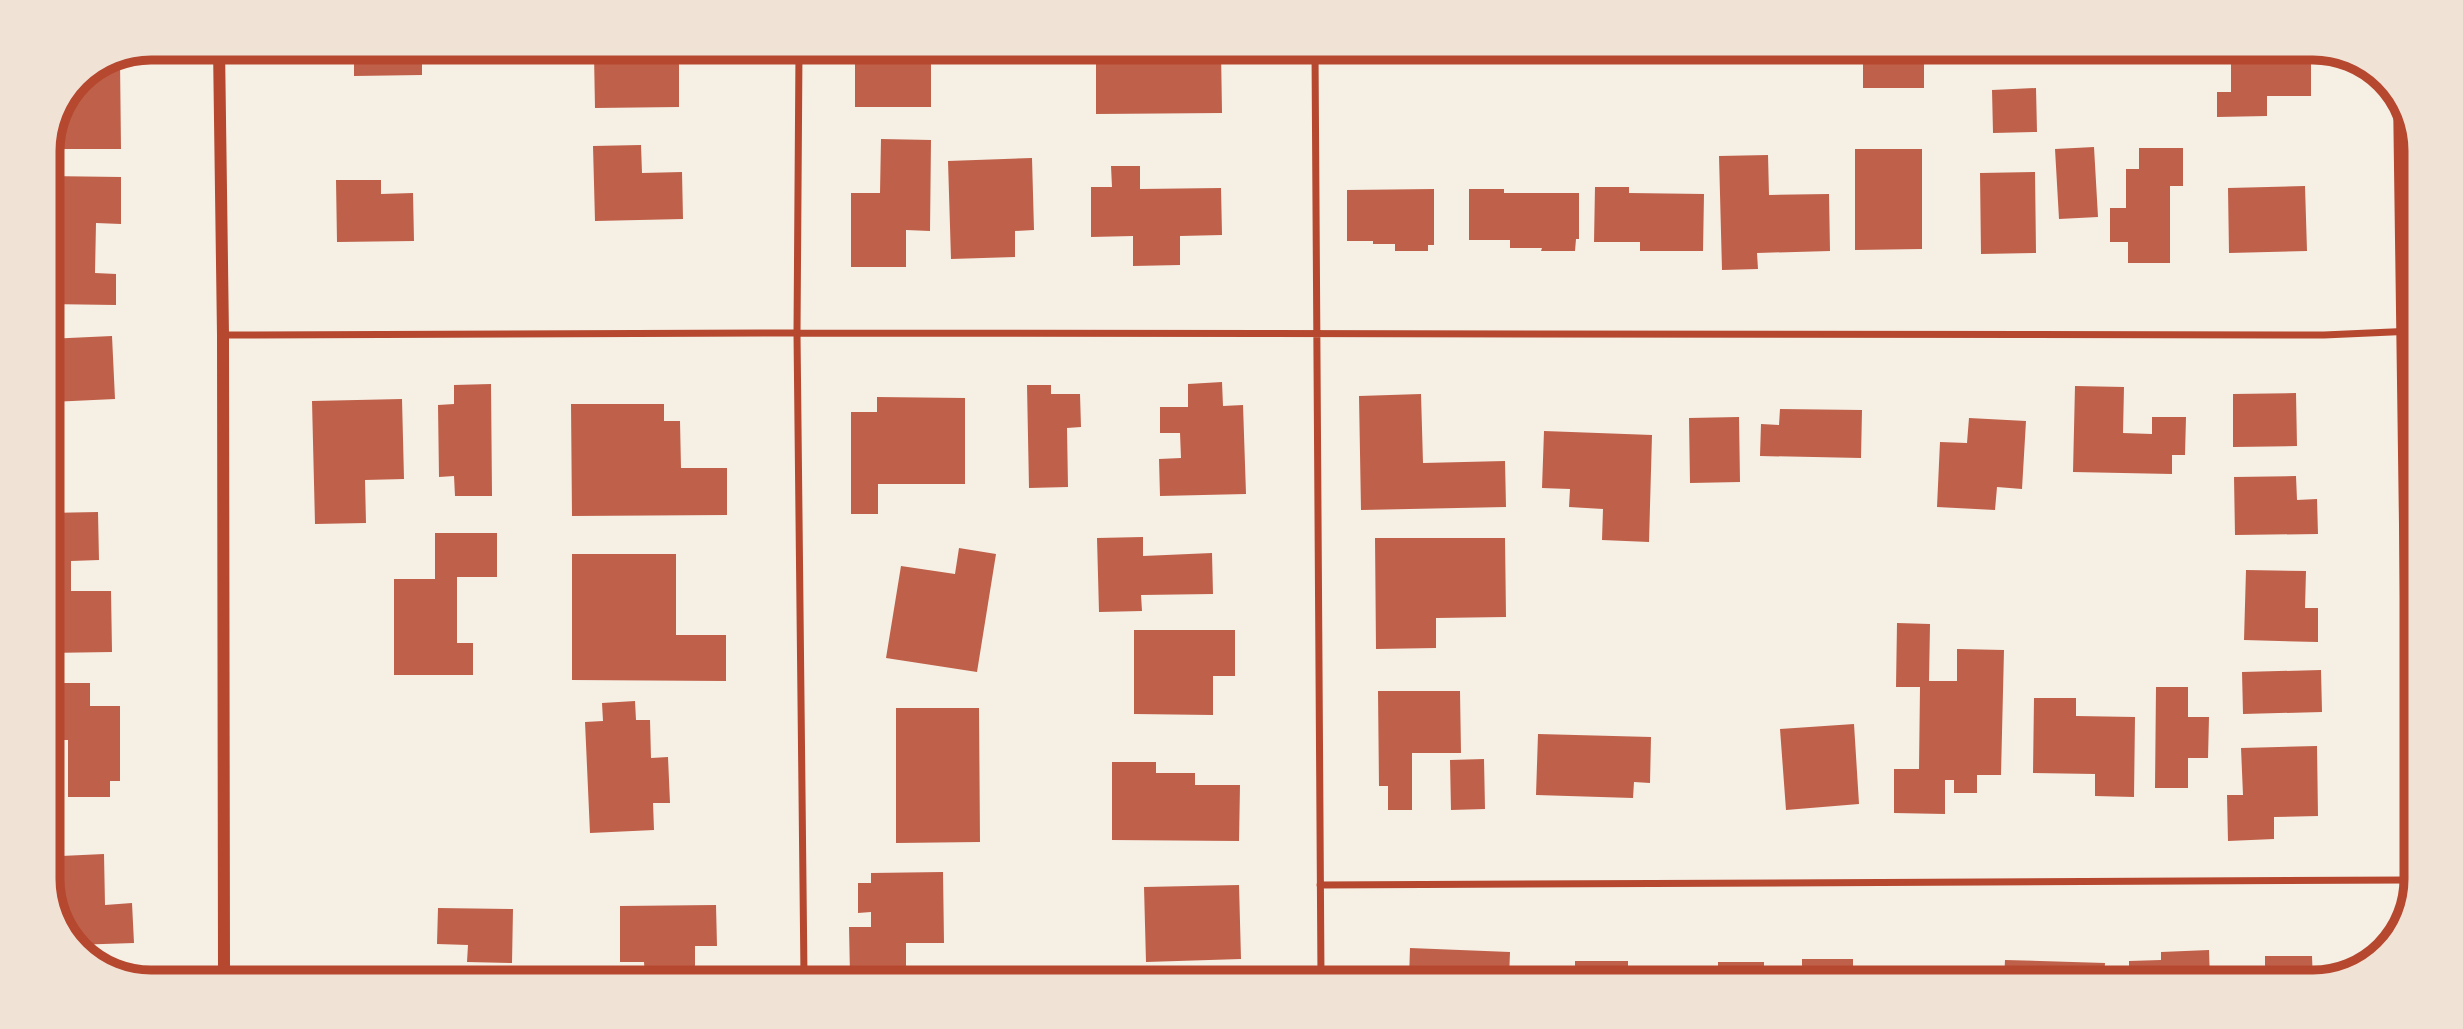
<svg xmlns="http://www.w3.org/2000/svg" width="2463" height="1029" font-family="'Work Sans',sans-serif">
<rect width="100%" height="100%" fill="#f6efe4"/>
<path fill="#bf614a" d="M354,48H422V75L354,76Z
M871,50H953V62H931V107H855V58H871Z
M1140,51H1221L1222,113L1096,114V62L1140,61Z
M1863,53H1924V88H1863Z
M679,54V107L595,108L594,55Z
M2030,54H2127V57L2031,59Z
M2231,55H2311V96H2267V116L2217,117V92H2231Z
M116,61H120L121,149H54V130L78,77Z
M2036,88L2037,132L1993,133L1992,90Z
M881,139L931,140L930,231L906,230V267H851V193H880Z
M641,145L642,173L682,172L683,219L595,221L593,146Z
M2094,147L2098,217L2059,219L2055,149Z
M2139,148H2183V186H2170V263H2128V242H2110V208H2126V169H2139Z
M1855,149H1922V249L1855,250Z
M1768,155L1769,195L1829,194L1830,251L1757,253L1758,269L1722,270L1719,156Z
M1032,158L1034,230L1015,231V257L951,259L948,161Z
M1111,166H1140V189L1221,188L1222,235L1180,236V265L1133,266V236L1091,237V187H1112Z
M2035,172L2036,253L1981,254L1980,173Z
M47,176L121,177V224L96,223L95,273L116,274V305L47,304Z
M336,180H381V194L413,193L414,241L337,242Z
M2305,186L2307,251L2229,253L2228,188Z
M1595,187H1629V193L1704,194L1703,251H1640V242H1594Z
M1434,189V245H1428V251H1395V244H1373V241H1347V190Z
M1469,189H1504V193H1579V239H1576L1575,251H1541L1542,248H1510V240H1469Z
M112,336L115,399L51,402L50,384H47V339Z
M1222,382L1223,406L1243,405L1246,494L1160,496L1159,459L1181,458L1180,433H1160V407H1188V384Z
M491,384L492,496H455L454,476L439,477L438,405L454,404V385Z
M1027,385H1051V394H1080L1081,427L1067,428L1068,487L1029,488Z
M2075,386L2124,387L2123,433L2152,434V417H2186L2185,455H2172V474L2073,472Z
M2296,393L2297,446L2233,447V394Z
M1421,394L1423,463L1505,461L1506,507L1361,510L1359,396Z
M877,397L965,398V484H878V514H851V412H877Z
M402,399L404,479L365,480L366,523L315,524L312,401Z
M571,404H664V421H680L681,468H727V515L572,516Z
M1780,409L1862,410L1861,458L1760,456L1761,424L1779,425Z
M1739,417L1740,482L1690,483L1689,418Z
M1969,418L2026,421L2022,489L1997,487L1995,510L1937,507L1940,442L1967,443Z
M1544,431L1652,435L1649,542L1602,540L1603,509L1569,507L1570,489L1542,488Z
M2296,476L2297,500L2317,499L2318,534L2235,535L2234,477Z
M98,512L99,560L71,561V591H111L112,652L47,653V513Z
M435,533H497V577H457V643H473V675H394V579H435Z
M1143,537V556L1212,553L1213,594L1141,595L1142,611L1099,612L1097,538Z
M1375,538H1505L1506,617L1436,618V648L1376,649Z
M959,548L996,554L977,672L886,658L901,566L955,574Z
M572,554H676V635H726V681L572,680Z
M2246,570L2306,571L2305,608H2318V642L2244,640Z
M1897,623L1930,624L1929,681H1957V649L2004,650L2001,775H1977V793H1954V780H1945V814L1894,813V769H1919L1920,687H1896Z
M1134,630H1235V676H1213V715L1134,714Z
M2321,670L2322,712L2243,714L2242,672Z
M47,683H90V706H120V781H110V797H68V740H47Z
M2156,687H2188V717H2209L2208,758H2188V788H2155Z
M1378,691H1460L1461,753H1412V810H1388V786H1379Z
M2034,698H2076V716L2135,717L2134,797L2095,796V774L2033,773Z
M635,701L636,720H650L651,758L668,757L670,803H653L654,830L590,833L585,722L603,721L602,703Z
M896,708H979L980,842L896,843Z
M1854,724L1859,804L1786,810L1780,729Z
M1538,734L1651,737L1650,783L1634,782L1633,798L1536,795Z
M2317,746L2318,816L2274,817V839L2228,841L2227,795H2243L2241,748Z
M1484,759L1485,809L1451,810L1450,760Z
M1112,762H1156V773H1195V785H1240L1239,841L1112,840Z
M104,854L105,905L132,903L134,943L73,945L68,941L48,886V876H61V856Z
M943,872L944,943H906V975H850L849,927H871V912L858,913V883H871V873Z
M1239,885L1241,959L1146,962L1144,887Z
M716,905L717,946H695V976H645L644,962H620V906Z
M438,908L513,909L512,963L467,962L468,945L437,944Z
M1410,948L1510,952L1509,979H1409Z
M2209,950L2210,981H2129V961L2161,960V952Z
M2265,956H2312L2313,982H2265Z
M1802,959H1853V980H1802Z
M2005,960L2105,963L2104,981H2004Z
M1575,961H1628V979H1575Z
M1718,962H1764V980H1718Z
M1881,966L1940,967V980H1881Z"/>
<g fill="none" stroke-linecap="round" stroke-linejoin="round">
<path stroke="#b5482f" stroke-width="7" d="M799,50L797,333L804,976
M1315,51L1321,978
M223,335L797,333L2324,335L2414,331
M1320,885L2408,880"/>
<path stroke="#b5482f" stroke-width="12" d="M219,47L223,335L224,974
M2399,95L2409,811"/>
</g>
<path d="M0 0H2463V1029H0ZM151 60H2313A91 91 0 0 1 2404 151V879A91 91 0 0 1 2313 970H151A91 91 0 0 1 60 879V151A91 91 0 0 1 151 60Z" fill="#f1e2d6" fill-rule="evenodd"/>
<path fill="none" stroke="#b5482f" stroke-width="9" d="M151 60H2313A91 91 0 0 1 2404 151V879A91 91 0 0 1 2313 970H151A91 91 0 0 1 60 879V151A91 91 0 0 1 151 60Z"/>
</svg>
